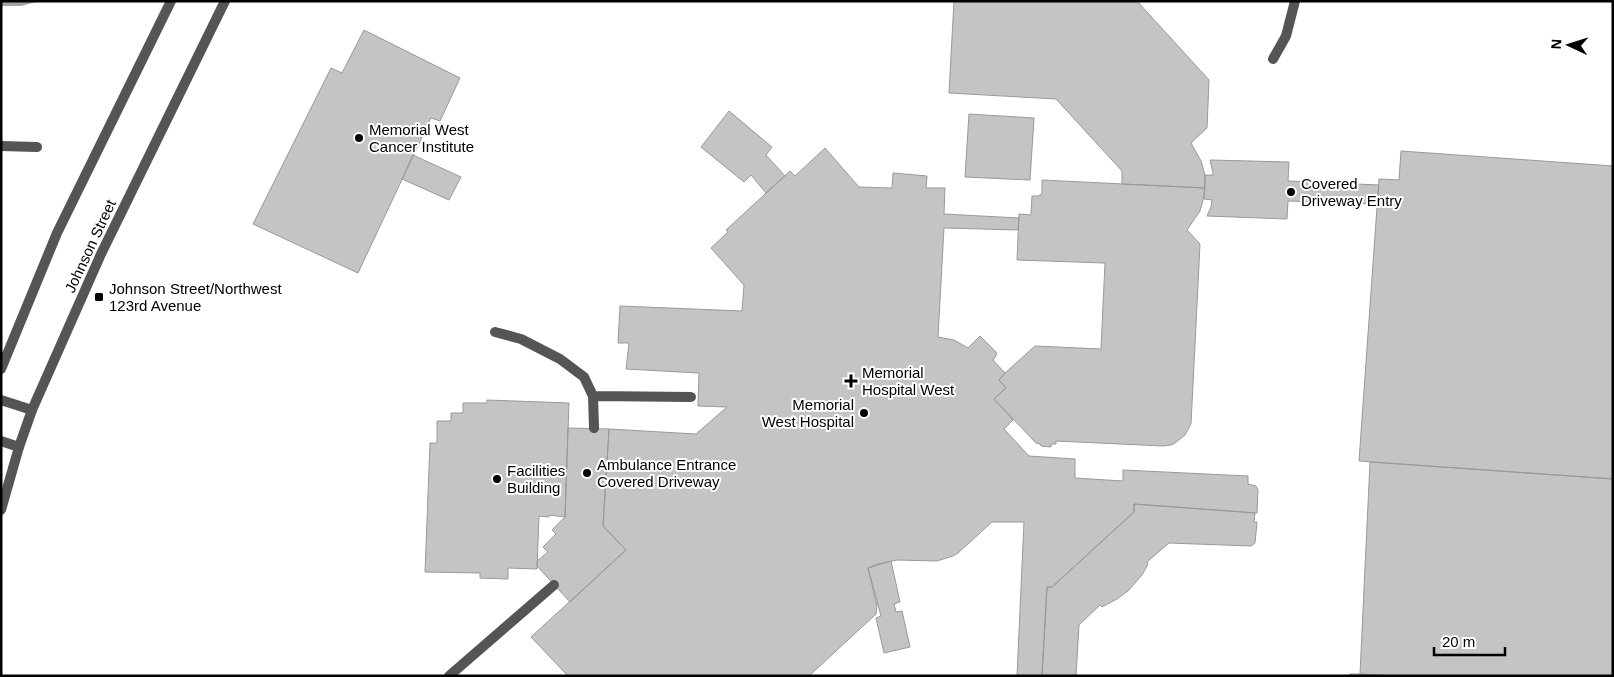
<svg xmlns="http://www.w3.org/2000/svg" width="1614" height="677" font-family="Helvetica,sans-serif">
<rect width="100%" height="100%" fill="#fff"/>
<path fill="#a3a3a3" d="M1,1H40L21,6H1Z"/>
<path fill="#c4c4c4" stroke="#999" d="M954,1H1137L1209,80L1207,128L1191,143L1201,161L1205,175V188L1122,184V171L1056,99L949,93Z
M364,30L460,78L440,121L431,118L358,273L253,224L331,68L342,73Z
M729,111L772,147L766,155L785,176L766,193L751,175L744,182L701,147Z
M969,114L1034,118L1030,180L965,177Z
M825,148L859,187L892,188L893,173L927,176L926,188H945L944,214L1019,218L1018,230L944,228L938,337L954,340L968,348L980,336L995,351L997,354L993,360L1005,373L999,380L1006,388L994,399L1013,420L1004,429L1029,456L1075,459V478L1123,481V470L1248,476V484L1256,486L1258,490L1257,513L1134,504V512L1052,587H1047L1042,676H1017L1024,522H992L958,553L953,556L937,561L897,560L878,564L868,568L877,606L876,614L809,676H568L531,637L626,550L603,526L609,429L696,434L727,407L698,406L699,373L626,369L629,343H618L620,306L742,311L744,285L711,248L728,232L726,230L790,171L795,176Z
M1401,151L1613,166V479L1359,461L1379,179L1399,180Z
M413,155L461,177L449,200L402,179Z
M1210,160L1289,162L1288,181L1379,185L1377,204L1288,201L1287,219L1207,216L1211,207L1212,200L1204,199L1205,175H1213V173Z
M1042,180L1205,188L1204,196L1200,211L1187,230L1200,244L1191,424L1185,435L1175,443L1171,445L1163,446L1056,441V444H1051V447L1041,446L1040,444L1036,443L994,399L1006,388L999,380L1005,373L1035,346L1101,349L1105,263L1017,260L1019,214L1031,215L1032,196H1038L1042,194Z
M487,400L569,403L565,517L549,515V517L539,516L537,569L508,568V579L480,578V573L425,572L430,443H437V421H451V413H463V403H487Z
M568,428L609,429L603,526L626,550L570,602L537,566V561L548,552L543,547L556,534L552,530L565,517Z
M1370,462L1613,479V676H1393L1360,674Z
M1134,504L1255,513L1254,522H1257L1255,543L1251,546L1169,543L1147,562L1148,564L1142,575L1128,591L1117,599L1102,607L1100,605L1079,625L1076,676H1042L1047,587H1052L1134,512Z
M891,561L900,602L894,604L896,612L902,611L910,647L884,653L876,618L881,616L868,568Z
M1350,674H1360L1393,676H1349Z"/>
<g fill="none" stroke-linecap="round" stroke-linejoin="round">
<path stroke="#555" stroke-width="10" d="M1273,59L1286,36L1295,1
M495,332L521,339L560,359L584,377L593,396L594,428
M593,396L691,397
M449,676L554,585"/>
<path stroke="#555" stroke-width="10" d="M1,146L37,147
M1,400L32,410
M1,441L19,447"/>
<path stroke="#555" stroke-width="10" d="M1,369L57,233L171,1
M1,510L19,447L32,410L101,254L225,1"/>
</g>
<g fill="#000" stroke="#fff" stroke-width="2">
<circle cx="359" cy="138" r="5"/>
<circle cx="1291" cy="192" r="5"/>
<rect x="94" y="292" width="10" height="10" rx="2.5"/>
<path d="M848.5 373.5h5v5h5v5h-5v5h-5v-5h-5v-5h5z"/>
<circle cx="864" cy="413" r="5"/>
<circle cx="587" cy="473" r="5"/>
<circle cx="497" cy="479" r="5"/>
</g>
<g text-anchor="middle" dominant-baseline="central" stroke-width="4" stroke-linejoin="round" paint-order="stroke">
<g font-size="15" fill="#000" stroke="#fff" text-anchor="start">
<text x="369" y="129">Memorial West<tspan x="369" dy="17">Cancer Institute</tspan></text>
<text x="1301" y="183">Covered<tspan x="1301" dy="17">Driveway Entry</tspan></text>
<text x="109" y="288">Johnson Street/Northwest<tspan x="109" dy="17">123rd Avenue</tspan></text>
<text x="862" y="372">Memorial<tspan x="862" dy="17">Hospital West</tspan></text>
<text x="854" y="404" text-anchor="end">Memorial<tspan x="854" dy="17">West Hospital</tspan></text>
<text x="597" y="464">Ambulance Entrance<tspan x="597" dy="17">Covered Driveway</tspan></text>
<text x="507" y="470">Facilities<tspan x="507" dy="17">Building</tspan></text>
</g>
<g font-size="15" fill="#000" stroke="#fff">
<text transform="translate(90 246) rotate(-65)">Johnson Street</text>
</g>
</g>
<rect width="1614" height="677" fill="none" stroke="#000000" stroke-width="5"/>
<g transform="translate(1569 45) rotate(274)" stroke="#ffffff" stroke-width="4" paint-order="stroke">
<path d="M0-4L9 19L0 12L-9 19Z" fill="#000000"/>
<text y="-8" font-size="14" font-weight="bold" text-anchor="middle" fill="#000000">N</text>
</g>
<path d="M1434 647v8h71v-8" fill="none" stroke="#000000" stroke-width="2.5"/>
<text x="1442" y="647" font-size="15" fill="#000000" stroke="#ffffff" stroke-width="4" paint-order="stroke">20 m</text>
</svg>
